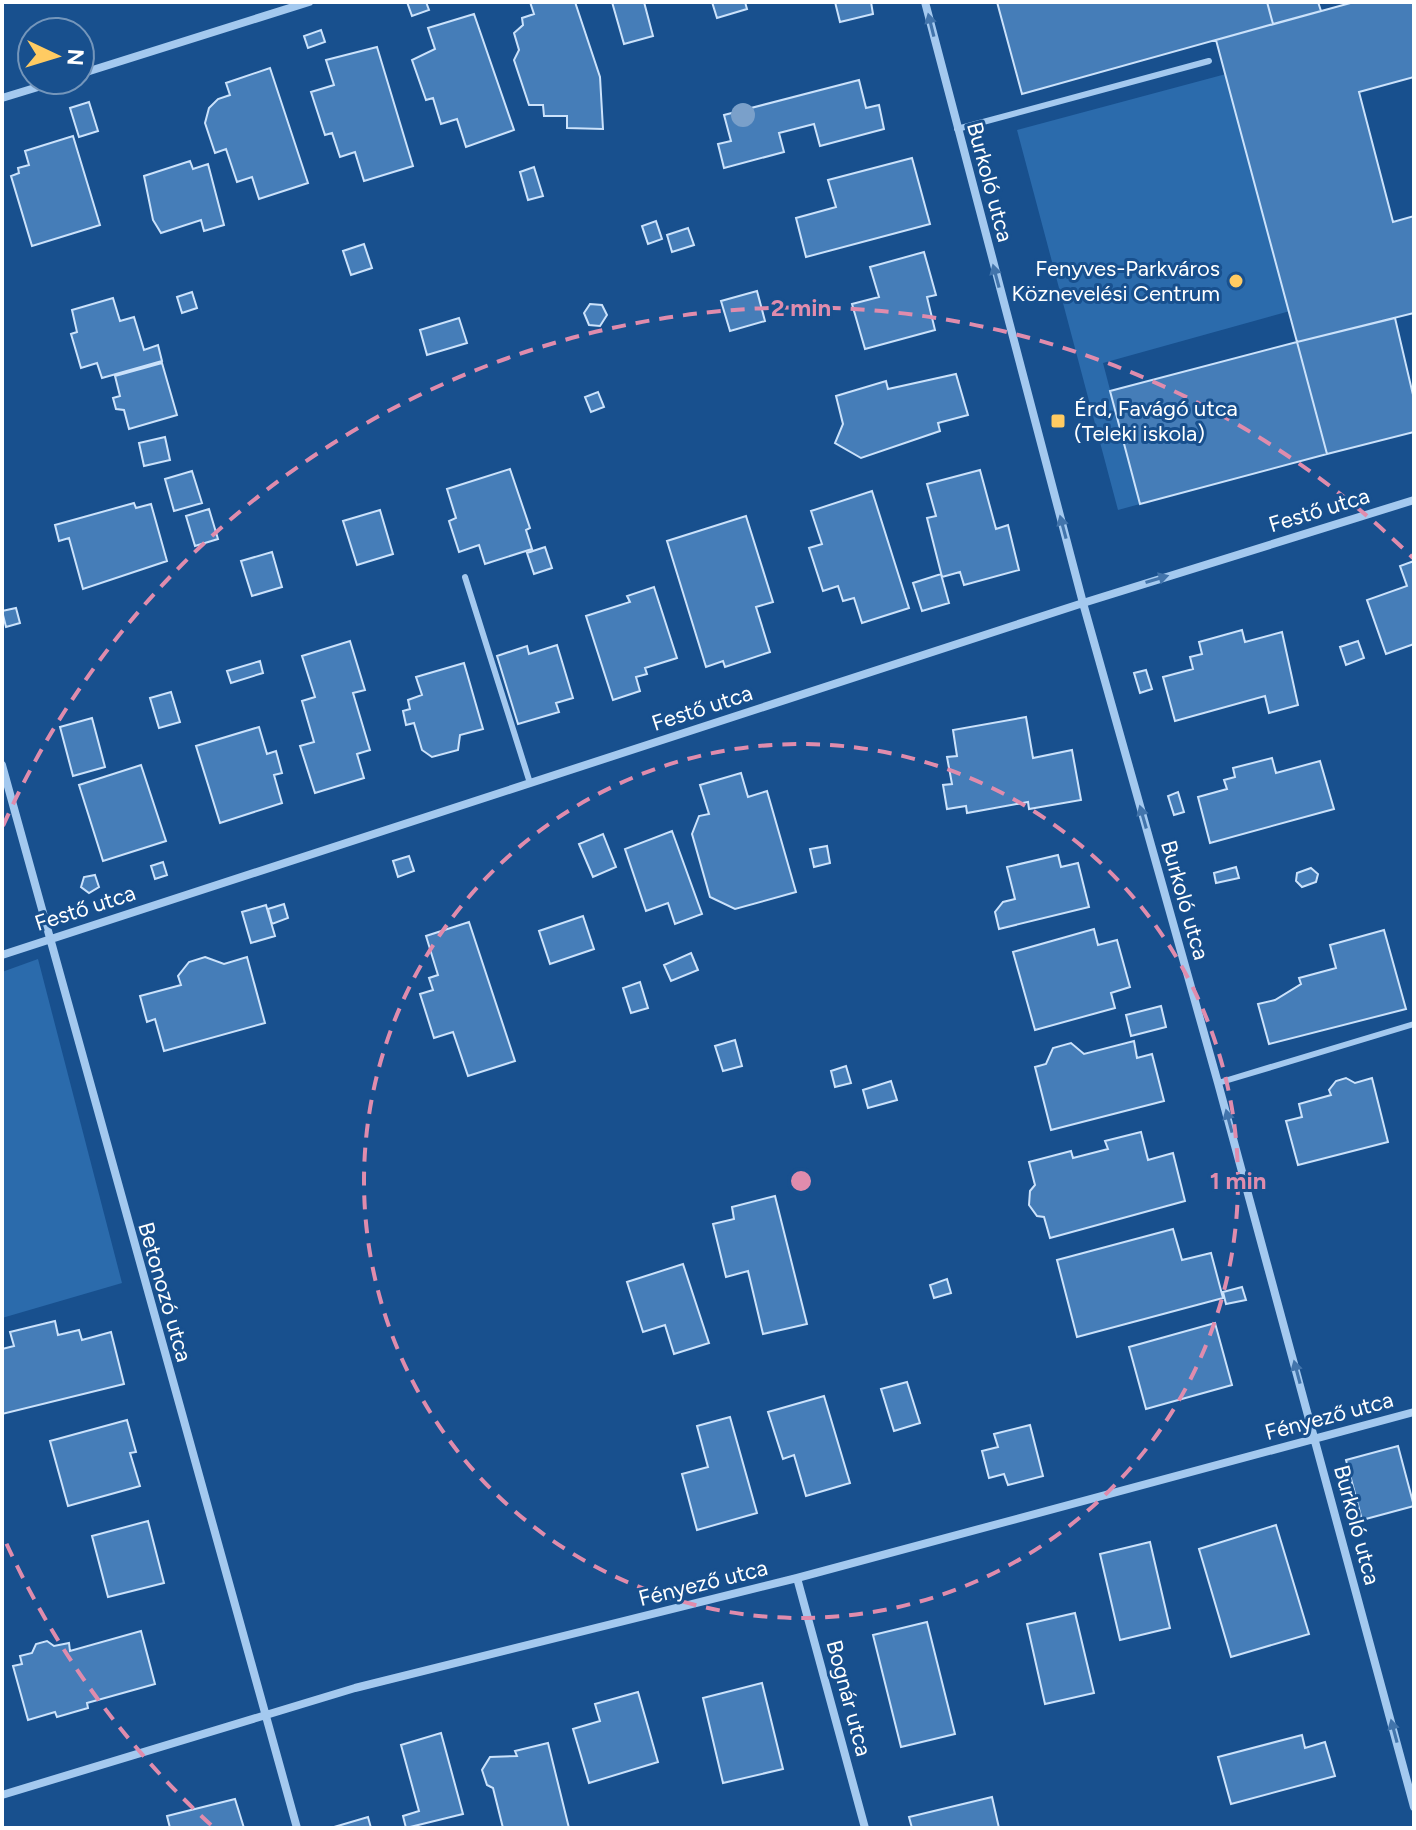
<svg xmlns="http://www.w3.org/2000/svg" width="1416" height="1830" font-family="Figtree,sans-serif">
<rect width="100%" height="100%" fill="#18508e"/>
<path fill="#2b6bac" d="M1226,74L1290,311L1103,363L1140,504L1118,510L1017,130Z
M38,959L122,1283L2,1318V972Z"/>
<path fill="#457db8" stroke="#cbe2fb" stroke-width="2" d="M407,2H426L429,10L412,16Z
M530,2H575L600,77L603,129L567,128V116H544L543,105H529L514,60L519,50L514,33L523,25L522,18L534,14Z
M612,2H644L653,36L624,44Z
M712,2H745L747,9L717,18Z
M835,2H871L873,14L840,22Z
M997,2H1267L1273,24L1022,94Z
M1267,2H1318L1321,11L1273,24Z
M1354,2H1414V77L1359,92L1393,222L1414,216V313L1297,342L1216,40Z
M474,14L514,130L466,147L457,119L441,124L433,98L426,100L412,60L435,49L428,28Z
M321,30L325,42L308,48L304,36Z
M377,47L413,166L364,181L355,152L340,157L332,133L325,135L311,92L334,85L326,60Z
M270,68L308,183L259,199L252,177L237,182L226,149L215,153L205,123L209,108L218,99L230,95L226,83Z
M859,80L866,108L879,105L884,129L820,146L814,124L779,133L784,152L724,168L718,144L731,141L724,115Z
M89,102L98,131L79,137L70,108Z
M73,136L100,225L32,246L11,176L19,173L18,168L29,165L25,151Z
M912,158L930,224L806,257L796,218L836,207L828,180Z
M190,161L193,169L208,164L224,225L204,231L201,220L161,233L153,220L144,176Z
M534,167L543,196L528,200L520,172Z
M656,221L662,239L648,244L642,226Z
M688,228L694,245L672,252L667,235Z
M364,244L372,268L351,275L343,251Z
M924,252L936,295L927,297L935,330L865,349L852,304L879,297L870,267Z
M757,291L765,321L730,331L721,301Z
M192,292L197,308L182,313L177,297Z
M113,298L120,321L134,317L144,350L158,345L162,361L102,378L97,363L81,368L71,334L77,332L72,310Z
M590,304L602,305L607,315L600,326L589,325L584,313Z
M459,318L467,343L427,355L420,330Z
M1395,318L1414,399V432L1327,454L1297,342Z
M1297,342L1327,454L1140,504L1110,391Z
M162,363L177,415L129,429L124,410L116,409L113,398L120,396L115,376Z
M956,374L968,415L938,423L940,431L861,458L835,443L843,424L836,396L886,381L888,389Z
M598,392L604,407L591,412L585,397Z
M165,437L170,460L144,466L139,443Z
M510,469L530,528L526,530L532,549L485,564L479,545L459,552L449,521L456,518L447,489Z
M980,470L996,529L1008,525L1019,570L964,585L960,572L942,577L927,518L936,516L927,484Z
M192,471L202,503L174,511L165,479Z
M872,491L909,608L862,623L854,598L843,601L838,586L823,591L809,548L822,544L811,511Z
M134,503L136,508L151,504L167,561L83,589L69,538L59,541L55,525Z
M209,509L218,539L195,546L186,516Z
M380,510L393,554L357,565L343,521Z
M746,516L773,602L756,607L770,652L725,667L723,661L706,667L667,541Z
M545,547L552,568L534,574L527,553Z
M272,552L282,587L252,596L241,561Z
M1414,561V644L1386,654L1367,600L1407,586L1400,566Z
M941,574L949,603L922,611L913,583Z
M654,587L677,658L645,668L647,674L636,677L640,691L613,700L586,616L630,602L627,596Z
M16,608L20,623L6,627L2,611Z
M1242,630L1245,642L1282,632L1298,705L1269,713L1265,696L1175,721L1163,677L1193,669L1190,657L1202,654L1199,642Z
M350,641L365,690L353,693L370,750L357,754L364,778L315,793L300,746L314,742L302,701L315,697L302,656Z
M1358,641L1364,658L1346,665L1340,647Z
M557,645L573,698L556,703L559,712L518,724L497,656L527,646L529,654Z
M260,661L263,673L231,683L227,671Z
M464,663L483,729L460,735L458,750L432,757L422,750L414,723L406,725L403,711L410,709L408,700L422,695L416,677Z
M1146,670L1152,689L1140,693L1134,673Z
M171,692L180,722L159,728L150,698Z
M1026,717L1033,758L1072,750L1081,800L1029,809L1028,802L967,813L966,806L947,809L943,785L952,784L947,757L957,756L953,730Z
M92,718L105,767L73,776L60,727Z
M259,727L267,754L276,751L282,773L274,775L282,803L220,823L196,746Z
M1272,758L1276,773L1320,761L1334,809L1210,843L1198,797L1227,789L1224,780L1235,777L1233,768Z
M141,765L166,841L103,861L79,785Z
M741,773L748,797L767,791L796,892L735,909L710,897L692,834L699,816L709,814L700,785Z
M1178,792L1184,812L1174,815L1168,796Z
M672,831L702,914L675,924L668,903L646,911L625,849Z
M603,834L616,867L593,877L579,844Z
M827,846L830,863L814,867L810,849Z
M1058,855L1061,867L1078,863L1089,907L999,929L995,912L1003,902L1015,899L1007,867Z
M409,856L414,871L398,877L393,861Z
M163,862L167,875L155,879L151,866Z
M1236,867L1239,878L1216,883L1214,873Z
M1311,868L1318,874L1316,882L1302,887L1296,881L1297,873Z
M95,875L99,887L89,893L81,887L84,877Z
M284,904L288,918L272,924L268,909Z
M266,905L275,936L251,943L242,912Z
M583,916L594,949L550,964L539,931Z
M469,922L515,1061L468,1076L453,1032L434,1038L420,994L433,990L429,978L438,975L426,936Z
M1094,929L1098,945L1117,940L1130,987L1111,993L1115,1008L1035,1030L1013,952Z
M1384,930L1406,1009L1269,1044L1258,1004L1275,1000L1301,984L1299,978L1336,968L1330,945Z
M691,953L698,970L671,981L664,965Z
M205,957L224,964L247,957L265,1023L164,1051L155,1019L147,1022L140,996L181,985L178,976L189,962Z
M640,982L648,1008L631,1013L623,988Z
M1161,1006L1166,1027L1131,1036L1126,1015Z
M735,1040L742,1066L723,1071L715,1046Z
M1134,1041L1137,1058L1152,1054L1164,1101L1051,1130L1035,1067L1046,1064L1053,1048L1071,1043L1084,1054Z
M846,1066L851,1083L835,1087L831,1071Z
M1346,1078L1355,1083L1372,1078L1388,1142L1298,1165L1286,1121L1302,1117L1299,1104L1331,1095L1329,1090L1336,1081Z
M891,1081L897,1100L868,1108L863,1090Z
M1141,1132L1148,1160L1173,1153L1185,1201L1050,1238L1044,1217L1037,1216L1029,1205L1030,1191L1035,1185L1029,1162L1071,1151L1073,1158L1108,1149L1105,1141Z
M775,1196L807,1324L763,1334L748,1271L726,1277L713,1224L734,1219L732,1207Z
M1173,1229L1182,1260L1211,1253L1223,1298L1077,1337L1057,1260Z
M683,1264L709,1343L674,1354L665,1325L643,1332L627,1282Z
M947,1279L951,1293L934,1298L930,1285Z
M1242,1287L1246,1300L1226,1304L1223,1292Z
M55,1321L58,1335L79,1330L82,1340L111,1332L124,1384L2,1414V1349L14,1346L10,1332Z
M1215,1323L1232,1385L1146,1409L1129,1347Z
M907,1382L920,1423L894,1431L881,1389Z
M824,1396L850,1483L806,1496L794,1455L783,1459L768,1412Z
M730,1417L757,1513L697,1530L682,1474L708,1467L697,1426Z
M127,1420L136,1452L130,1453L140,1486L68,1506L50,1441Z
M1030,1425L1043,1476L1008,1485L1004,1474L989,1478L982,1451L998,1447L994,1434Z
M1398,1446L1414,1506L1362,1520L1346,1460Z
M148,1521L164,1583L108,1597L92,1536Z
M1276,1525L1309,1634L1231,1657L1199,1549Z
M1150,1542L1170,1628L1120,1640L1100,1554Z
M1075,1613L1094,1693L1045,1704L1027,1624Z
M927,1622L955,1734L901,1747L873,1635Z
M141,1631L155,1684L87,1703L88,1708L57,1717L55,1712L28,1720L13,1666L22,1664L20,1656L32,1653L36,1644L47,1641L54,1646L69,1643L70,1651Z
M762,1683L783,1769L723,1783L703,1698Z
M638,1692L658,1762L589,1783L573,1729L600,1721L595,1704Z
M441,1733L463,1814L406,1828L403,1816L419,1811L401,1745Z
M1302,1735L1305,1748L1325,1742L1335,1776L1231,1804L1218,1757Z
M548,1743L569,1828H503L493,1788L487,1785L482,1770L490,1757L517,1756L515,1751Z
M992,1797L999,1828H912L909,1817Z
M235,1799L244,1828H170L167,1816Z
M368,1817L371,1828H335L334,1827Z"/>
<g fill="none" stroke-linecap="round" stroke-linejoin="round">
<path stroke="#a4c9ef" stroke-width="6" d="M957,129L1209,61
M465,577L530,783
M1218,1083L1414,1024"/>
<path stroke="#a4c9ef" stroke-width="8" d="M925,2L1083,603L1218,1083L1414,1807
M80,74L309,2
M2,98L61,80
M2,765L297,1828
M2,955L1083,603L1414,500
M797,1578L865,1828
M2,1795L355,1688L797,1578L1414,1412"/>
</g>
<circle fill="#7aa0ca" cx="743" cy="115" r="12"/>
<defs><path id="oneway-solid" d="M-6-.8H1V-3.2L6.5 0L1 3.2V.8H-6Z" transform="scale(2)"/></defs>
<g fill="#4274ab">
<use href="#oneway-solid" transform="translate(931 25) rotate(-104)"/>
<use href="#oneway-solid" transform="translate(996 276) rotate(-105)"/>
<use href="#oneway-solid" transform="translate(1063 527) rotate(-105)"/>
<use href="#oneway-solid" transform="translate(1157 579) rotate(-17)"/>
<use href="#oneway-solid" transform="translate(1143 817) rotate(-106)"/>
<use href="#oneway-solid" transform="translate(1229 1121) rotate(-105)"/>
<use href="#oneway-solid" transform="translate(1297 1372) rotate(-105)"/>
<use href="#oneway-solid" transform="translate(1394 1731) rotate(-105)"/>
</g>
<g fill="none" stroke="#e08cad" stroke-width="4" stroke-dasharray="14 10">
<circle cx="801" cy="1181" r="437"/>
<path d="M211 1825A873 873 0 0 1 3 1536M3 826A873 873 0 0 1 1413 558"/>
</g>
<g fill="#ffcb62" stroke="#18508e" stroke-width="3">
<circle cx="1236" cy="281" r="8"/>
<rect x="1050" y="413" width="16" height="16" rx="4"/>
</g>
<g text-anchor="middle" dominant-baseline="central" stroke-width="6" stroke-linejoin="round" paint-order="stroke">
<g font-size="22" fill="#fff" stroke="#18508e">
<text transform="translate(990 182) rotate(75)">Burkoló utca</text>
<text transform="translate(1319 510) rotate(-17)">Festő utca</text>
<text transform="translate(702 708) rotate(-18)">Festő utca</text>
<text transform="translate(1185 900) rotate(74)">Burkoló utca</text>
<text transform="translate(85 908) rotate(-18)">Festő utca</text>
<text transform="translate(165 1292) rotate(74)">Betonozó utca</text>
<text transform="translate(1329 1416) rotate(-15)">Fényező utca</text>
<text transform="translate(1357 1525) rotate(75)">Burkoló utca</text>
<text transform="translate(703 1583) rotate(-14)">Fényező utca</text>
<text transform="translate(849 1698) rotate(75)">Bognár utca</text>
</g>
<g font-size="22" fill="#fff" stroke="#18508e" text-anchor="end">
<text x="1220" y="268">Fenyves-Parkváros<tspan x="1220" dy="25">Köznevelési Centrum</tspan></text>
<text x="1074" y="408" text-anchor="start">Érd, Favágó utca<tspan x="1074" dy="25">(Teleki iskola)</tspan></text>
</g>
</g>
<circle cx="801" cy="1181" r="12" fill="#e08cad" stroke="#18508e" stroke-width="4"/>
<g font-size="24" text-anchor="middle" font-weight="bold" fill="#e08cad" stroke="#18508e" stroke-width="6" stroke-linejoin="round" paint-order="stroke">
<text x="801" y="316">2 min</text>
<text x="1238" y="1189">1 min</text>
</g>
<rect width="1416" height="1830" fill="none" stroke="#ffffff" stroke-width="8"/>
<g transform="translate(56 56) rotate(94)"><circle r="38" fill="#18508e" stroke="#7496bb" stroke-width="2"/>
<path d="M0-6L14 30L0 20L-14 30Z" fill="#ffcb62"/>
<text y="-12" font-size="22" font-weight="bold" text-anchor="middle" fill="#ffffff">N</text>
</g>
</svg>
